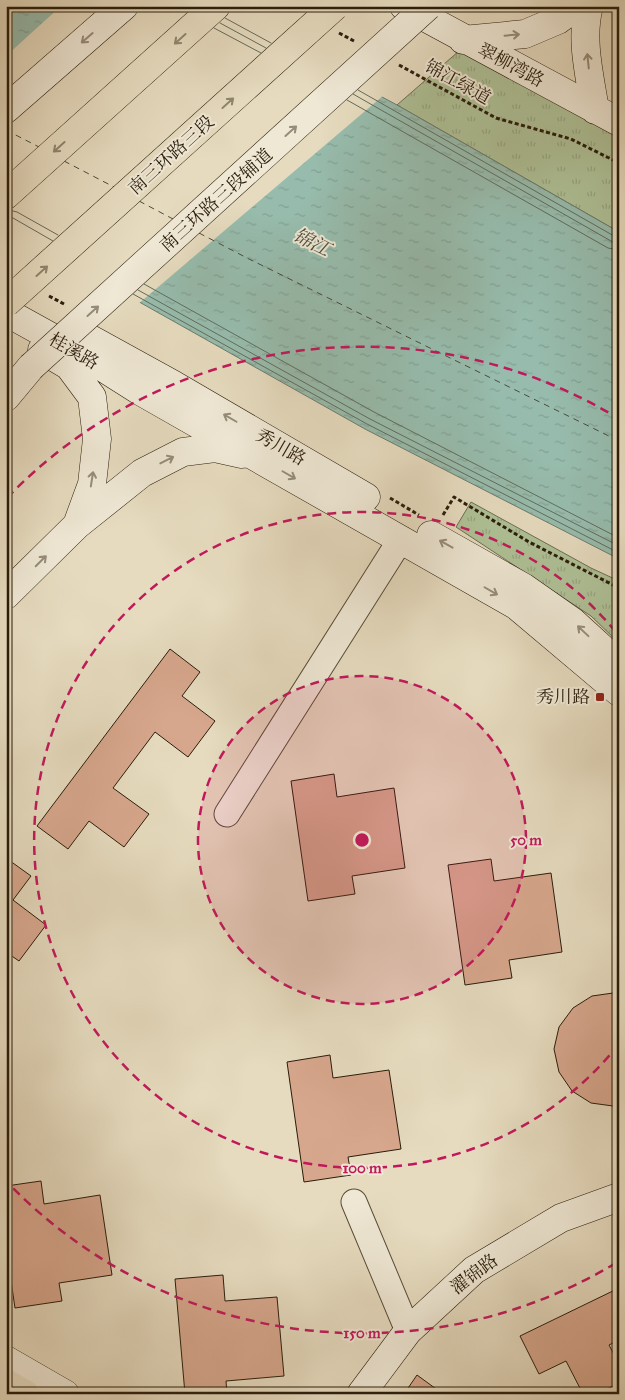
<svg xmlns="http://www.w3.org/2000/svg" width="625" height="1400" font-family="'IM FELL Great Primer','Noto Serif SC',serif">
<defs>
<pattern id="park-tufts" width="24" height="20" patternUnits="userSpaceOnUse" patternTransform="scale(1.25)"><rect width="24" height="20" fill="#afc197"/><path d="M3 7l-1-3M5 7V3M7 7l1-3M15 17l-1-3M17 17v-4M19 17l1-3" fill="none" stroke="#97a581"/></pattern>
<pattern id="water-ripples" width="26" height="14" patternUnits="userSpaceOnUse" patternTransform="scale(1.25)"><rect width="26" height="14" fill="#97bcad"/><path d="M2 4q2-2 4 0t4 0M15 11q2-2 4 0t4 0" fill="none" stroke="#82a194"/></pattern>
</defs>
<rect width="100%" height="100%" fill="#e6dbbf"/>
<filter id="stains"><feTurbulence type="fractalNoise" baseFrequency=".004" numOctaves="4"/><feColorMatrix values="0 0 0 0 .2 0 0 0 0 .09 0 0 0 0 .02 0 0 0 .5 -.17"/></filter>
<radialGradient id="worn" r=".72"><stop offset=".6" stop-color="#630" stop-opacity="0"/><stop offset="1" stop-color="#630" stop-opacity=".3"/></radialGradient>
<path fill="url(#park-tufts)" stroke="#6c6e51" d="M459,51L619,134V232L397,105Z
M471,502L591,568L619,581V643L591,616L456,527Z"/>
<path fill="url(#water-ripples)" stroke="#6b7c6c" d="M6,6H213L397,105L619,232V559L365,429L6,227Z"/>
<path fill="#e6dbbf" d="M61,6H219L384,95L137,305L6,230V56Z"/>
<g fill="none" stroke-linecap="round" stroke-linejoin="round">
<path stroke="#606c5c" stroke-width="1" d="M225,18L271,43
M220,23L266,48
M214,28L261,53
M358,90L614,236H619
M353,94L611,241L619,243
M347,100L608,248L619,250
M9,210L17,212L58,235
M6,217L13,218L53,241
M144,284L374,412L619,538
M138,290L370,419L619,546
M133,294L367,424L619,553"/>
<path stroke="#4a4c3c" stroke-width="1" stroke-dasharray="6 5" stroke-linecap="butt" d="M6,130L39,147
M64,161L114,187
M139,201L173,219
M199,233L249,259L619,441"/>
</g>
<path fill="#d7a78d" stroke="#291c0b" d="M170,649L200,672L182,696L215,721L188,757L155,732L113,788L149,814L124,847L89,821L68,849L37,826Z
M334,774L337,797L394,788L405,868L352,876L355,894L308,901L291,781Z
M6,858L31,876L13,900L46,925L19,961L6,952Z
M491,859L494,881L551,873L562,952L509,960L512,978L465,985L448,865Z
M613,993L619,994V1105L613,1106L591,1103L572,1091L559,1072L554,1049L559,1027L573,1008L592,996Z
M330,1055L333,1078L389,1070L401,1149L348,1157L351,1175L304,1182L287,1062Z
M41,1181L44,1204L100,1195L112,1275L59,1283L62,1301L15,1308L6,1247V1186Z
M223,1275L225,1301L277,1297L284,1376L226,1381L227,1394H185L175,1279Z
M619,1288V1340L609,1345L619,1364V1383L597,1394H583L566,1361L539,1374L520,1336Z
M417,1375L443,1394H404Z"/>
<g fill="none" stroke-linecap="round" stroke-linejoin="round">
<g stroke="#584c38" stroke-width="27">
<path id="street" d="M227,814L401,539
M354,1202L408,1331"/>
</g>
<g stroke="#291c0b" stroke-width="29">
<path id="secondary" d="M404,6L619,122
M589,6C580,39 590,77 595,110
M463,40L525,34L558,20L577,6
M6,109L124,6
M6,312L80,353L140,391L517,606L619,692
M85,336L174,385L366,497
M42,350L69,366L92,397L97,439L92,484L77,525
M6,397L31,367
M431,535L523,587L573,622L619,664
M6,595L77,525L142,473L183,452L215,448L242,454
M6,1360L65,1394
M361,1394L408,1331L474,1270L561,1218L619,1197"/>
</g>
<g stroke="#291c0b" stroke-width="29">
<path id="highway" d="M6,195L216,6
M6,1383L25,1394"/>
</g>
<path stroke="#291c0b" stroke-width="3" stroke-dasharray="4 2.5" stroke-linecap="butt" d="M339,33L354,41
M399,65L496,118L571,139L619,163
M49,296L64,304
M390,498L419,515
M443,515L454,497L529,542L619,588"/>
<use href="#street" stroke="#efe8d5" stroke-width="25"/>
<use href="#secondary" stroke="#efe8d5" stroke-width="28"/>
<use href="#highway" stroke="#e6dbbf" stroke-width="28"/>
<g stroke="#291c0b" stroke-width="29" stroke-linecap="butt">
<path id="secondary-bridge" d="M31,367L428,6"/>
</g>
<g stroke="#291c0b" stroke-width="29" stroke-linecap="butt">
<path id="highway-bridge" d="M6,303L335,6"/>
</g>
<use href="#secondary-bridge" stroke="#efe8d5" stroke-width="28"/>
<use href="#highway-bridge" stroke="#e6dbbf" stroke-width="28"/>
</g>
<defs><path id="oneway-shaft" d="M-6 0H5M1.5-3L5.5 0L1.5 3" fill="none" stroke-width="1.6" stroke-linecap="round" stroke-linejoin="round" transform="scale(1.25)"/></defs>
<g stroke="#968c7a">
<use href="#oneway-shaft" transform="translate(512 35) rotate(-5)"/>
<use href="#oneway-shaft" transform="translate(87 38) rotate(139)"/>
<use href="#oneway-shaft" transform="translate(588 61) rotate(-96)"/>
<use href="#oneway-shaft" transform="translate(291 131) rotate(-42)"/>
<use href="#oneway-shaft" transform="translate(93 311) rotate(-42)"/>
<use href="#oneway-shaft" transform="translate(230 418) rotate(-150)"/>
<use href="#oneway-shaft" transform="translate(167 460) rotate(-27)"/>
<use href="#oneway-shaft" transform="translate(289 475) rotate(30)"/>
<use href="#oneway-shaft" transform="translate(92 479) rotate(-81)"/>
<use href="#oneway-shaft" transform="translate(446 544) rotate(-151)"/>
<use href="#oneway-shaft" transform="translate(41 561) rotate(-45)"/>
<use href="#oneway-shaft" transform="translate(491 591) rotate(30)"/>
<use href="#oneway-shaft" transform="translate(583 631) rotate(-137)"/>
</g>
<g stroke="#91856e">
<use href="#oneway-shaft" transform="translate(180 39) rotate(138)"/>
<use href="#oneway-shaft" transform="translate(228 103) rotate(-42)"/>
<use href="#oneway-shaft" transform="translate(59 147) rotate(138)"/>
<use href="#oneway-shaft" transform="translate(42 271) rotate(-42)"/>
</g>
<circle cx="362" cy="840" r="164" fill="#c2185b" fill-opacity=".12"/>
<g fill="none" stroke="#c2185b" stroke-width="2.5" stroke-dasharray="9 6">
<circle cx="362" cy="840" r="164"/>
<path d="M619 1044A328 328 0 1 1 619 636"/>
<path d="M616 1263A493 493 0 0 1 7 1182M7 498A493 493 0 0 1 616 417"/>
</g>
<rect fill="#8f2418" stroke="#efe8d5" stroke-width="2" x="595" y="692" width="10" height="10" rx="2.5"/>
<g text-anchor="middle" dominant-baseline="central" stroke-width="4" stroke-linejoin="round" paint-order="stroke">
<g font-size="18" fill="#291c0b" stroke="#efe8d5">
<text transform="translate(511 65) rotate(28)">翠柳湾路</text>
<text transform="translate(458 82) rotate(29)">锦江绿道</text>
<text transform="translate(171 155) rotate(-42)">南三环路三段</text>
<text transform="translate(216 200) rotate(-42)">南三环路三段辅道</text>
<text transform="translate(74 351) rotate(30)">桂溪路</text>
<text transform="translate(281 447) rotate(30)">秀川路</text>
<text transform="translate(474 1274) rotate(-37)">濯锦路</text>
</g>
<g font-size="18" fill="#291c0b" stroke="#efe8d5" text-anchor="end">
<text x="590" y="697">秀川路</text>
</g>
<g font-size="19" font-style="italic" fill="#4a4c3c" stroke="#efe8d5">
<text transform="translate(312 242) rotate(27)">锦江</text>
</g>
</g>
<circle cx="362" cy="840" r="8" fill="#c2185b" stroke="#efe8d5" stroke-width="2.5"/>
<g font-size="15" text-anchor="middle" font-weight="bold" fill="#c2185b" stroke="#efe8d5" stroke-width="4" stroke-linejoin="round" paint-order="stroke">
<text x="526" y="845">50 m</text>
<text x="362" y="1173">100 m</text>
<text x="362" y="1338">150 m</text>
</g>
<rect width="625" height="1400" fill="none" stroke="#e6dbbf" stroke-width="25"/>
<rect x="8" y="8" width="610" height="1385" fill="none" stroke="#291c0b" stroke-width="2.5"/>
<rect x="12" y="12" width="600" height="1375" fill="none" stroke="#291c0b"/>
<rect width="100%" height="100%" filter="url(#stains)"/>
<rect width="100%" height="100%" fill="url(#worn)"/>
</svg>
